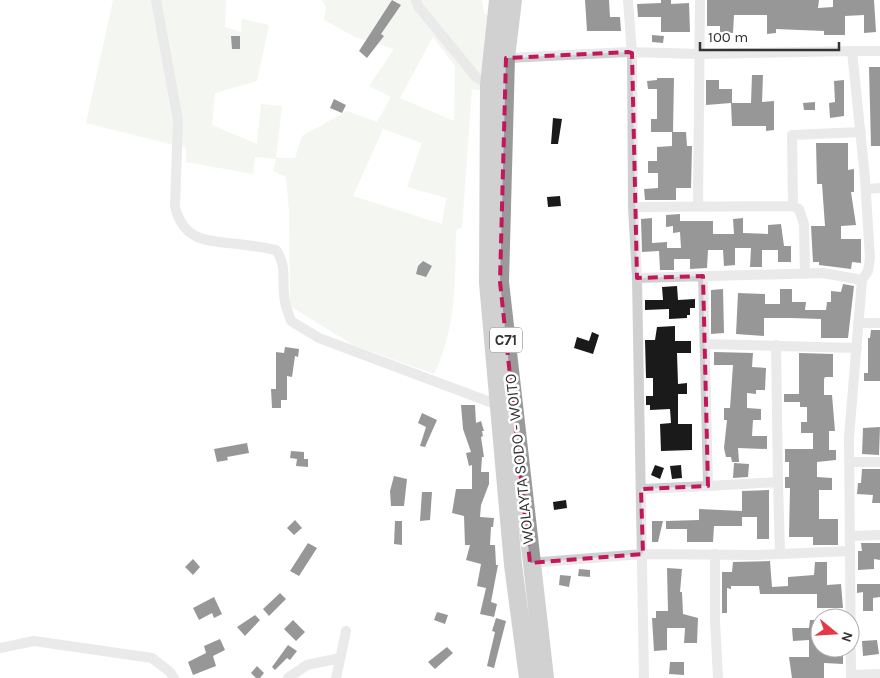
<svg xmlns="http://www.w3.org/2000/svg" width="880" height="678" font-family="Karla,sans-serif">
<rect width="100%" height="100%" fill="#fff"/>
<path fill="#e6ecdf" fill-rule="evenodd" d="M113,0H226L225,27L241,32L242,19L269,25L257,81L215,93L212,125L257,144L261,104L282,106L276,158H295L302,136L347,111L377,122L391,97L369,86L394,49L355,37L324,20L326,7L322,0H482L484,13L493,20L500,94L472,89L462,228L456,230C455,281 457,326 434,374L353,345L290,306L289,211L286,177L273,171L276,159L255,157L253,174L186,162V148L86,123ZM433,37L455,66L454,121L400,98ZM383,129L422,143L407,187L446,198L442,224L353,196Z"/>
<path fill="#1a1a1a" d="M392,0L401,5L381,34L384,36L367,58L359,51Z
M585,0H609L610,17H620L621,31H587Z
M661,0H671V4L689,3L690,32H661V17H638L637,4L661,3Z
M707,0H819L818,8L833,7V0H874L876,32L864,33V15L845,16V35H824V31L776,29V33L767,34V15H734L733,33L720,32V26H707Z
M652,35L664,36L663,43L652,42Z
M231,36H240V49H232Z
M869,67H880V146H871Z
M752,75H763L762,102L774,101V130L766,131V126H732L731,103L706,105V80H719V89H732V103H751Z
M657,78H674L673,132H651V119H657V89H648L647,81L657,80Z
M844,80V116L830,118L829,103L835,102L834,81Z
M334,99L346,105L342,113L330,108Z
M815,102V110H804L803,103Z
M553,118L562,119L558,144H551Z
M672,132H686L687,146H692L691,188H676V200H645L644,189L658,188V173H648V161H657V147L672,146Z
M816,143H848V170L854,169V192H851L856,225L841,226V239H861V263L852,262L851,269L819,265V262H813L811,226H825L822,184H817Z
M560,196L561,206L548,207L547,197Z
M680,214V221H713V234H734L733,219L743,218V233L768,234V225L781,224L784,246H791V262H778V250H762V267H750L751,248H735V265L724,266L723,250H708L707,268L690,269V259H674V270H660L659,251L642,252L641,219L652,218V243L667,242V248H681L680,232L673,233V226L666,227V215Z
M423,261L432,266L426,277L416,274L418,266Z
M843,284L854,286L848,338H821V319L792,318H764V336L736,334L738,293L765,294V304H780V289H792V302H806L805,310H826L827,302H831V291L841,292Z
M677,286L678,300L695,299V308H690V315H687V318L669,319V309L645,310V300H663L662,287Z
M723,289L724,333L711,334V290Z
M675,326V341H691V353H677L678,384L687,383V394H678V424H692V450L661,451L660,424L671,423L670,409L650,410V405H646V396H653V378H646L645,340H655L657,327Z
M871,330H880V381H864V373H868V338H870Z
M592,332L599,335L593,354L574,348L577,337L589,341Z
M285,347L299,349L298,357L295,356L292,377L287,376V400H281V408H272L271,389H276V352L284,353Z
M714,352L753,353L752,367L766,368L765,390H756V394L747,393V408L761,409V420H753L752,436H767V449L738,448L739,462H732L731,457H726L724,448L727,420H724V408H730L733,365H714Z
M799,353L833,354V377H825L824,379V395H832L835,431H829V450H836V460L817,462V477L832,478V490H819V519H838V545H813V537H789L790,488H785V477H789V462H785V449H813V433H801V422H807V407H800V402H784V394H799Z
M461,405H475L476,423L481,421L484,431H482L483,436L481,437L484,457H482L481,472H489V484L481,505L480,517L494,518L493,527H491L490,545H495L496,565H498L491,602L497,604L494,617L480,614L486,588L477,586L481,564L466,560L470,545H465L464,516L452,513L456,489H472V465L469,466L466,453L471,452L463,429Z
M422,413L437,420L425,447L420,446L426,427L418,423Z
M880,427L879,455L862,454L863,428Z
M247,443L249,453L227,457L228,460L217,462L214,449Z
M291,451L304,452V459H308V467L296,466L297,459L290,458Z
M734,463L749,464L748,477L733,478Z
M655,465L664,468L660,479L651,475Z
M681,465L682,478L672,479L670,466Z
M862,469H880V503H872L873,495L857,494L858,483H861Z
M394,476L407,479L404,506H391L390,491Z
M769,490V539H757V517H742V491Z
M422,492H432L430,520L420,521Z
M566,500L567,508L554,510L553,502Z
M699,509L742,511V526H714L713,542H687V529H666V521L699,520Z
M295,520L302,528L294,535L287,528Z
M395,521H402V545L394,544Z
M652,521H663L658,542H652Z
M308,543L317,548L299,576L290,571Z
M861,543H880V560L874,559V569L858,570V551H862Z
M193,559L200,567L193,575L185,567Z
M770,561L772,587L788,586V577L814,575L815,562H827V585L841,584L843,608H817V594H760L759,586H731V589L727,588V613H722V572H732L733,562Z
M667,568L682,569L680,592H682L683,614L698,618L697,643H684L685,628H667V650L654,651L652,618H656V611H668Z
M579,569L590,570V577L578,576Z
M560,575L571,576L569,587L559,585Z
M857,584H880V597L873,598V611H863V592L857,593Z
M280,593L286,599L269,616L263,609Z
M214,597L222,614L214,618L212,613L199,620L193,608Z
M437,612L448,615L445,624L434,620Z
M255,615L260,620L245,636L237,627Z
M496,618L506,621L494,668L487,666L495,632L492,631Z
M293,620L305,632L296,641L284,629Z
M810,620H815L816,642H820V648H839V654H843V664L824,663V678H792L789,657H809V640L793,641L792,628H809Z
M220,639L225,650L213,656L216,666L193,675L188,662L206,653L204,646Z
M877,640L879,654L863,656L862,641Z
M288,645L297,651L290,660L287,658L275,670L272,667Z
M447,647L453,653L435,669L428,662Z
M670,662H684V675L669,674Z
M257,666L264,673L260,678H256L251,673Z"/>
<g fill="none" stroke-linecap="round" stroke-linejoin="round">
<path stroke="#d0d0d0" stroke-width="10" d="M156,0L178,120L175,207C185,246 214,240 245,245C255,246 266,248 276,250C288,267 281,283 285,302C286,308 289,315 291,321L319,338L498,405
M416,0L418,6L476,77L489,85
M628,0L632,53L633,207L637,278L644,678
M852,51H880
M506,58L628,52L700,54L852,51L865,178L870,258L868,271L862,280
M866,189L880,188
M793,206L792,135L861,132
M633,207L793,206L799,209L804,224L805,274
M698,207L700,0
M703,276L708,486L778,482L776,345
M858,323H880
M706,344L857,348
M850,462H880
M778,482L780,553
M641,489L708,486
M851,536L880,535
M850,551L851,678
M715,554V620L718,678
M529,563L643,554L756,555L850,551L849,437L862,280L823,273L637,278
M0,648L34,641L152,658L170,672L174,678
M851,675L880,674
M288,678L307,665L340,658
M336,678L346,631"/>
<path stroke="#9a9a9a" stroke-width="18" d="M498,0L489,85L488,283L513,565L528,678
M513,0L506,58L500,282L545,678"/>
</g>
<path d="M0 0H880V678H0ZM628,52L632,53L637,278L703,276L708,486L641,489L643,554L530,563L500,282L506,58Z" fill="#fff" fill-opacity=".55" fill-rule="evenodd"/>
<path fill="none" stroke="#c2185b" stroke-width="4" stroke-dasharray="10 6" stroke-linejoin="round" d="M628,52L632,53L637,278L703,276L708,486L641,489L643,554L530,563L500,282L506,58Z"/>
<g text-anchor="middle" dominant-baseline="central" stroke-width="5" stroke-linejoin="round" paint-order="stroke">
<rect fill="#fff" stroke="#707070" stroke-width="1" x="490" y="327.5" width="32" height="25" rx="4"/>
<g font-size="15" font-weight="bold" fill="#333">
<text x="506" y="340">C71</text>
</g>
<g font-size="16" fill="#333" stroke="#fff">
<text transform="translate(519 459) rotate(-96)">WOLAYTA SODO - WOITO</text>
</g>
</g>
<g transform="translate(835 633) rotate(108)"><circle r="24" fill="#ffffff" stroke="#adadad"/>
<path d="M0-4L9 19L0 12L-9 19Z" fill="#e63946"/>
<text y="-8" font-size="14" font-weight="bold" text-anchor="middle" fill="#333333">N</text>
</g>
<path d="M700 42v8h139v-8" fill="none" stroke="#333333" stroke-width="2.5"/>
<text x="708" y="42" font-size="15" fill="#333333" stroke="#ffffff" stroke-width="4" paint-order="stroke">100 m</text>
</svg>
